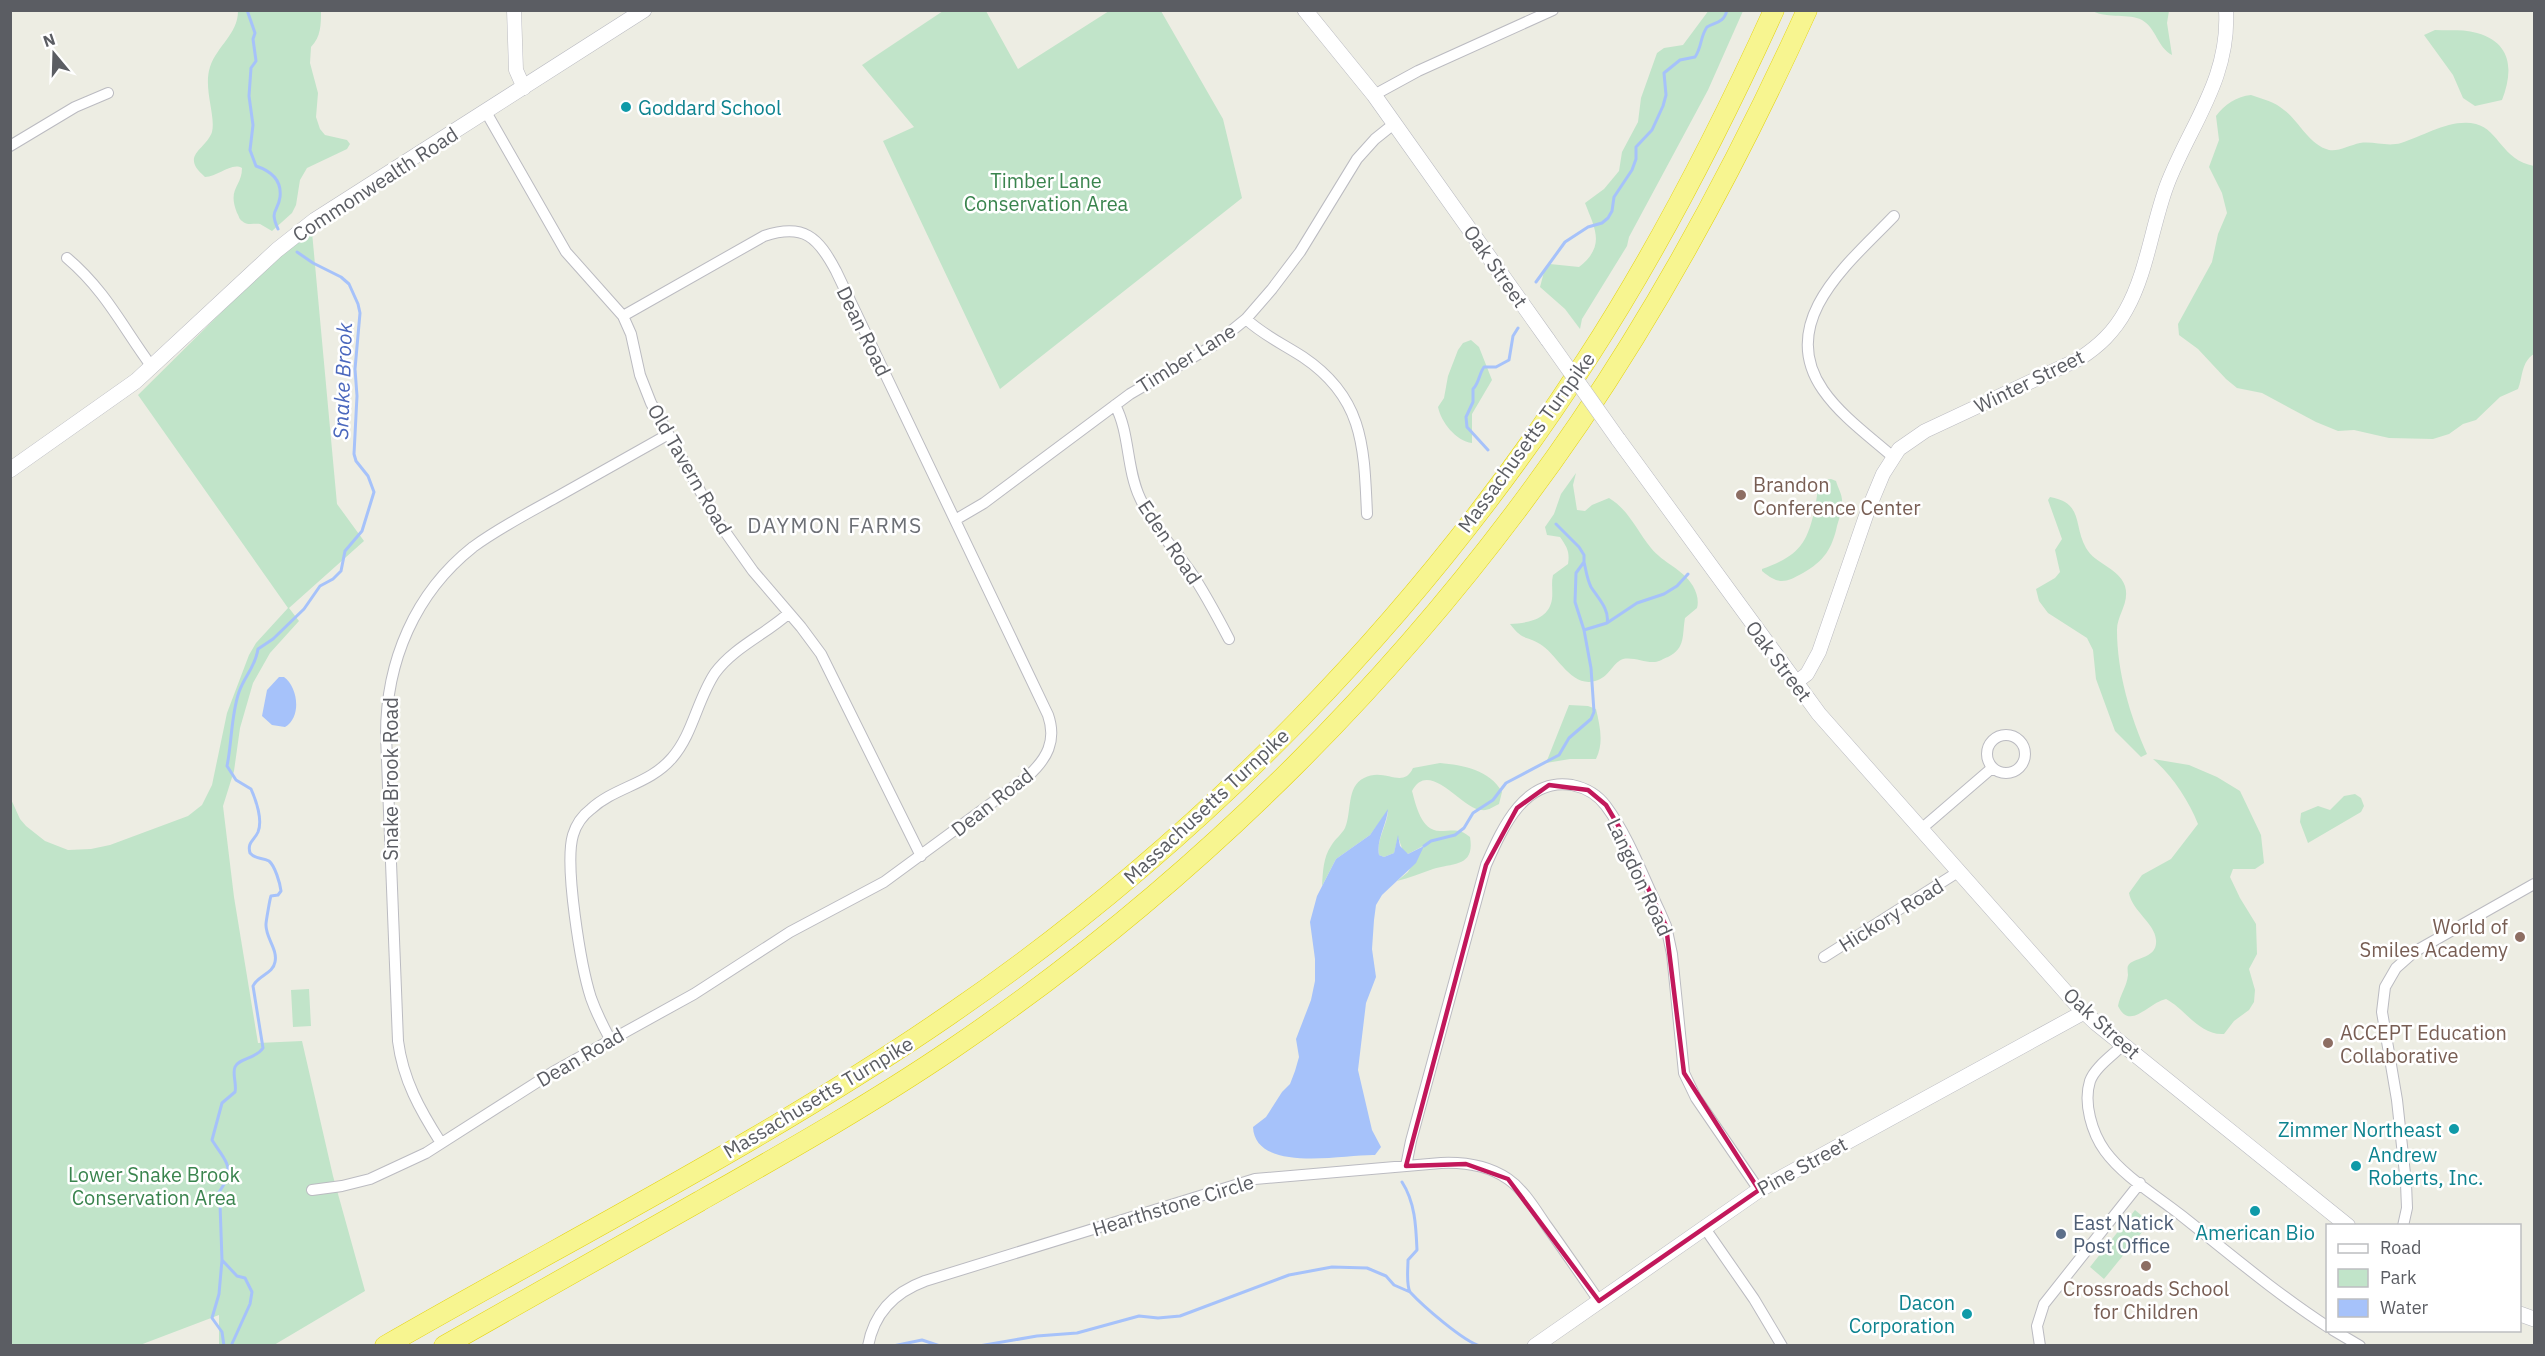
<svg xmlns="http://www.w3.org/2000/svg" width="2545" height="1356" font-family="'IBM Plex Sans',sans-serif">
<rect width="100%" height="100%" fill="#edede3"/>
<path fill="#c1e4c9" d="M1709,10L1743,11L1708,90L1629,237L1627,246L1582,319L1580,329L1565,309L1540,287L1545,268L1550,264L1579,267C1606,246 1595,229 1585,203L1604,189L1619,171L1622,152L1638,122L1641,98L1657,53L1664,48L1683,45Z
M238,11H321C321,24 321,37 311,47L310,63L318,93L316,117L320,129L325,135L347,140L350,144L347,149L307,168L300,180L296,205L292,213L272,231C268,229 264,226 260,224C254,223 247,226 242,221C239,219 239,216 237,213C227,188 242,187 242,168C231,162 218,177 205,177C179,155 206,150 212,132C216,116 203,88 210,67C217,46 238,34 238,11Z
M943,11H986L1018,69L1109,11H1161L1223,119L1242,198L1000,389L883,141L914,127L862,65Z
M2092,11H2169L2167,23L2172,55C2158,48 2156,28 2142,20C2129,13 2109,19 2092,11Z
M2435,30C2449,31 2464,29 2477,33C2513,43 2513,72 2502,100L2475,106L2463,98L2453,75L2424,35Z
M2251,95C2263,99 2275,102 2284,110C2299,121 2309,145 2329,150C2338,152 2350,145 2360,143C2374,141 2387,147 2401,143C2424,136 2451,118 2476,124C2499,130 2502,160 2534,166V354C2521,362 2523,377 2518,389L2500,397L2476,420L2463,424L2449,434L2433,439L2389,438L2354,430L2338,431L2316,422L2262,393L2237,388L2226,379L2198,349L2179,335L2178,324L2212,262L2218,234L2227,213L2222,193L2209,167L2219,140L2216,116C2224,105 2237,96 2251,95Z
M312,232L337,504L364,541L289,608L299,621L270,653L253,683L240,728L234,771L223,806L234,897L258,1043L302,1041L333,1176L365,1291L274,1345H219V1315L140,1345H11L10,797L20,819L26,826L45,841L68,850L91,849L110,845L188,816L202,805L212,785L227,713L249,655L256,643L288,608L138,395L268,266Z
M1471,340L1479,347L1492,380L1472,414V443C1456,441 1441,422 1438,407L1444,398L1448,376L1458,350L1463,343Z
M1576,473L1573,485L1577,510L1585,511L1592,505L1609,498C1629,510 1637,531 1651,548C1663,563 1683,569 1693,586C1697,593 1699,601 1697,608L1685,618C1682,635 1686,648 1668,657C1664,658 1659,662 1655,662C1645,663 1634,657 1623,659C1613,662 1609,678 1595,681C1571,688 1557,654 1540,644C1525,635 1523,641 1510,624C1527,623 1549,620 1552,599C1553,591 1551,583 1553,575L1568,564C1570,552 1567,547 1560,537L1547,535L1545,527L1554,514L1561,494Z
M1831,479L1836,481C1838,488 1843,496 1842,503C1842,511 1839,519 1837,526C1832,549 1824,561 1803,573C1785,583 1779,585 1762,571V569C1798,556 1807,545 1815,508C1817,498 1817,490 1821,480Z
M2050,497C2084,503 2073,525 2086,548C2095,564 2119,568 2125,586C2130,603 2117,615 2117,630C2117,672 2130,716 2147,754L2141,757L2115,731L2096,679L2093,650L2087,638L2048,613L2039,601L2036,589L2055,578L2060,572L2055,550L2062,539L2048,500Z
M1569,705L1588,706L1596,709C1600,727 1604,742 1596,759H1570L1546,763Z
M2153,759L2189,765L2217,777L2240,791L2261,835L2264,863L2255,869H2233L2230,877L2240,898L2256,924L2257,954L2249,969L2255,990L2254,1002L2249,1010L2234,1021L2224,1034C2200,1036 2184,1008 2166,999C2148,1003 2130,1031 2118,1006C2120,995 2127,986 2128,975C2128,974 2127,967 2128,966C2132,957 2158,960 2156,940C2155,923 2132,911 2129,893L2142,875L2171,859L2198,824C2189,801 2172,775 2153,759Z
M1440,763C1463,765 1490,770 1502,792L1499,804C1493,807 1488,811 1481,810C1462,809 1429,758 1412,791C1416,805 1421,831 1440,831C1454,831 1459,828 1470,837C1475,867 1454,863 1433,869C1421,873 1409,878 1397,881L1408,872L1423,846L1408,854L1403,851L1398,837L1394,853L1384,857L1379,855C1376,840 1387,826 1388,811L1370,835L1336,859L1322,886C1323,872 1323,858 1331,846C1335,839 1342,834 1345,828C1352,812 1346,787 1364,778C1385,767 1403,790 1413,768Z
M2355,794L2361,798L2364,806L2361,812L2308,843L2300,822L2301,813L2318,806L2330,810L2344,796Z
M309,989L311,1026L293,1027L291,990Z
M2135,1210L2148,1221L2147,1226L2104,1279L2090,1267Z"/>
<path fill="#a6c2fa" d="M279,677H284C298,687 302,717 285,727L272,725L262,716L267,690Z
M1388,809C1387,824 1376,840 1379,855L1384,857L1394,853L1398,835L1400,846L1408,854L1424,846L1416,863L1382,895L1376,905L1374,920L1372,949L1376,977L1366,1003L1358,1070L1372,1130L1381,1147L1375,1155C1346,1154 1255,1174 1253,1127L1266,1117L1282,1092L1290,1084L1295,1071L1299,1057L1296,1039L1311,1000L1315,981V959L1310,922L1317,896L1336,859L1370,835Z"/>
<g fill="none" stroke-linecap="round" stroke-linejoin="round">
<path stroke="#a6c2fa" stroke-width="3" d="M247,10L255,33L253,39L256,61L251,68L249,96L253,125L250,150L256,166C271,171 282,180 280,197C278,213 269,209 278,229
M1536,282L1565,242L1588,227L1602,223L1608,218L1612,211L1614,197L1632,170L1636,159V147L1652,130L1663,106L1666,95L1664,73L1680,60L1695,57C1702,47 1700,37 1707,27C1716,22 1724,23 1727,10
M1488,450L1467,427L1466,417L1473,402V389C1479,383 1479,374 1484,367H1496L1509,360L1513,336L1518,328
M1584,562C1586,570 1587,579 1591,587C1598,598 1610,610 1607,623
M1584,630L1607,623L1637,603L1664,594L1677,586L1688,574
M1424,846L1431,841L1455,835L1464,828L1473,813L1493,800L1506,783L1559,755L1569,738L1591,719L1594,712L1591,668L1584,630L1575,602L1576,573L1584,562V555L1579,547L1556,524
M1402,1182C1415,1202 1416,1226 1417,1250L1408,1260C1408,1270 1406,1284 1410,1292C1423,1306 1463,1341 1480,1346
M222,1260L237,1276L245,1278L252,1292L250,1304L231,1346
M224,1346L222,1332L212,1318L219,1294L222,1260L220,1204L217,1196C220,1190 224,1185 227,1179C233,1165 219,1152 212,1140L222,1103L235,1092C237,1084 232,1074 235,1067C239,1058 256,1059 263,1048L253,986C258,975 273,974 275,962C278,949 265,937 266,924C266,922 270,898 271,896L278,895L281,891C280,883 275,866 269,861C262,857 256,860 250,853C247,842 254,841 258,832C263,820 256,800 251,789L236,780L227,766C232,742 231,715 239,692C245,675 255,668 258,649L273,639L304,609L320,586L333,579L341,571L345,551L362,531L374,492L368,476L356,461L354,454L357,396L355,369L360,313L358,304L349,284L341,277L313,263L297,252
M893,1346L922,1340L940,1346
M979,1346L1037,1336L1077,1333L1139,1316L1158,1318L1180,1316L1289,1275L1332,1267L1367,1268L1386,1276L1394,1285L1410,1292"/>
<g stroke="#bbbbc1" stroke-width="12">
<path id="minor" d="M1374,95L1418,71L1553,10
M486,112L566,252L623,316L631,334L640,375L651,403L714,516L753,571L801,627L821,654L921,856
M10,146L75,107L108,93
M67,258C106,291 123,328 152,367
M1246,319C1263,335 1283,344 1303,357C1364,398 1364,447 1367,514
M1115,405C1130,433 1126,468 1140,498C1152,525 1173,547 1190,571C1205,593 1217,616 1229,639
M1893,457C1869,436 1841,416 1823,390C1775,321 1851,261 1894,216
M955,520L984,503L1130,394L1214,345L1246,319L1272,289L1300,252L1357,159L1375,139L1395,123
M1987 754a19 19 0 1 1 38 0a19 19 0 1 1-38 0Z
M1920,830L1992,768
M1824,957L1958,872
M610,1039C603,1026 596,1012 591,998C581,967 564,865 573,835C576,825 583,815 591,809C615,787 650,784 672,758C693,734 697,700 715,673C734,647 766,634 789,613
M2124,1044C2113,1055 2095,1067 2090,1081C2083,1103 2092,1133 2105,1151C2124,1177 2157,1196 2182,1216C2230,1254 2277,1294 2328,1327
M441,1143C420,1110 403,1080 398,1041L386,735C386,661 415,593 473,547C499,528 528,513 555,498C593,477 630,456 667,435
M1406,1166L1411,1141L1486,865C1502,829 1524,777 1572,785C1586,788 1598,795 1606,806C1629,837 1643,877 1660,912L1666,926L1672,954L1684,1073L1696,1098L1759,1190
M312,1190L342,1186L370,1179L426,1153L553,1072L694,994L790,932L884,882L1027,777C1047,759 1057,741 1048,715L836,271C818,237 804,223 764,236L623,316
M2403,1226L2407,1208L2406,1183L2397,1100L2382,1012L2385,987L2396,968L2414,952L2534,884
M1704,1227L1754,1299L1782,1346
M2333,1330L2360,1346
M868,1346C874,1313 895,1292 925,1281L1255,1179L1441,1163C1464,1162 1489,1166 1508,1179C1524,1190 1535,1209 1546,1225C1564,1250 1581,1275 1599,1301
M2040,1346L2037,1326L2044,1304L2140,1183"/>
</g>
<g stroke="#bbbbc1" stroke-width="15">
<path id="tertiary" d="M514,10L516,70L524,88
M1795,683L1807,674L1819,652L1868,510L1883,474L1899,449L1925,431L2079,359C2099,346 2114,332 2126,310C2147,273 2152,225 2167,185C2190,125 2230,79 2226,10"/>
</g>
<g stroke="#b9bac1" stroke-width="16">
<path id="secondary" d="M1305,10L1374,95L1548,340
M1618,439L1819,714L2077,1005L2096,1023L2348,1226
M10,470L136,381L277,250L315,220L644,10
M2520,1314L2534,1319
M1535,1346L1759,1190L2084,1012"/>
</g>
<g stroke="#e4d30c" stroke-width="21">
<path id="motorway" d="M385,1346C574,1237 769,1139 949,1015C1201,842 1421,616 1587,359C1659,248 1719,131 1774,10
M444,1346C530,1297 615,1249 700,1201C786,1152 871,1104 952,1049C1198,882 1413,667 1580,422C1668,292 1742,153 1807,10"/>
</g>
<use href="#minor" stroke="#fff" stroke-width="10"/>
<use href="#tertiary" stroke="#fff" stroke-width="14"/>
<use href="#secondary" stroke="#fff" stroke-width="15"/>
<use href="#motorway" stroke="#f7f590" stroke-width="20"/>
<g stroke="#b9bac1" stroke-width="16" stroke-linecap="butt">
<path id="secondary-bridge" d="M1548,340L1618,439"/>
</g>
<use href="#secondary-bridge" stroke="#fff" stroke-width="15"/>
</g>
<path fill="none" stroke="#c2185b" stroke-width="4.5" stroke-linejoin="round" d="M1549,785L1588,790L1606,805L1619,827L1666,926L1684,1073L1759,1190L1599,1301L1508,1179L1466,1164L1406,1166L1486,865L1517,808Z"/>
<g fill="#0f9aa8" stroke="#fff" stroke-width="2">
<circle cx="626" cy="107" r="6"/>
<circle cx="2454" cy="1129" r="6"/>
<circle cx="2356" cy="1166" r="6"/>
<circle cx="2255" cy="1211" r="6"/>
<circle cx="1967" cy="1314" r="6"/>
</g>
<g fill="#8d6e63" stroke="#fff" stroke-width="2">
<circle cx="1741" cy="495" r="6"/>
<circle cx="2520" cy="937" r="6"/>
<circle cx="2328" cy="1043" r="6"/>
<circle cx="2146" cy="1266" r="6"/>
</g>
<circle fill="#5c6f8a" stroke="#fff" stroke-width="2" cx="2061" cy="1234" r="6"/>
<g text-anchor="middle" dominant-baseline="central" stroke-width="5" stroke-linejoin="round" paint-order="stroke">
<g font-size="20" fill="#0d838f" stroke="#fff" text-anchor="start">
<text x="638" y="107">Goddard School</text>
<text x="2442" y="1129" text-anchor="end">Zimmer Northeast</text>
<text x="2368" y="1154">Andrew<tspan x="2368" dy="23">Roberts, Inc.</tspan></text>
<text x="2255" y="1232" text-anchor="middle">American Bio</text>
<text x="1955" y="1302" text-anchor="end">Dacon<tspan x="1955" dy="23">Corporation</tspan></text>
</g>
<g font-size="20" fill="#3a844e" stroke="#fff">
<text x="1046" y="180">Timber Lane<tspan x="1046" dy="23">Conservation Area</tspan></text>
<text x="154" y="1174">Lower Snake Brook<tspan x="154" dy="23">Conservation Area</tspan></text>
</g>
<g font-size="20" fill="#5b5d63" stroke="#fff">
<text transform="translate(375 184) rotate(-33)">Commonwealth Road</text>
<text transform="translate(1496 266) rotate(55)">Oak Street</text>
<text transform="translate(864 331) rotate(64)">Dean Road</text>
<text transform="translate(1186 358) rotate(-32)">Timber Lane</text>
<text transform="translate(2029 381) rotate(-26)">Winter Street</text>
<text transform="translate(1526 442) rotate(-54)">Massachusetts Turnpike</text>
<text transform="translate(690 469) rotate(60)">Old Tavern Road</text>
<text transform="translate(1170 542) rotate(56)">Eden Road</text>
<text transform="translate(1779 661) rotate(53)">Oak Street</text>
<text transform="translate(390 779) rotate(-90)">Snake Brook Road</text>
<text transform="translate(992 802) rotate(-38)">Dean Road</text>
<text transform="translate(1206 806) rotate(-43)">Massachusetts Turnpike</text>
<text transform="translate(1640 877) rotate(65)">Langdon Road</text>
<text transform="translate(1891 915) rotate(-32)">Hickory Road</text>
<text transform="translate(2102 1023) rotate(42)">Oak Street</text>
<text transform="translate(580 1057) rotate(-30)">Dean Road</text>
<text transform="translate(818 1097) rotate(-31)">Massachusetts Turnpike</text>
<text transform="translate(1802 1166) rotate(-29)">Pine Street</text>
<text transform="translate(1173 1205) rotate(-17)">Hearthstone Circle</text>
</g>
<g font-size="20" fill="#785e54" stroke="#fff" text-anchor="start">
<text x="1753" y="484">Brandon<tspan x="1753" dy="23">Conference Center</tspan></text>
<text x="2508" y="926" text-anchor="end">World of<tspan x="2508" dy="23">Smiles Academy</tspan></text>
<text x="2340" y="1032">ACCEPT Education<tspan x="2340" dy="23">Collaborative</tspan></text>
<text x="2146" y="1288" text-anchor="middle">Crossroads School<tspan x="2146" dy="23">for Children</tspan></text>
</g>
<g font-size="20" fill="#4e5e75" stroke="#fff" text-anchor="start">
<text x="2073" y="1222">East Natick<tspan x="2073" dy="23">Post Office</tspan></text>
</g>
<g font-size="21" font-style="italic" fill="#4a67bd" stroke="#fff">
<text transform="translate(342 381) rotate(-88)">Snake Brook</text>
</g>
<g font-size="21" letter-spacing="1.5" fill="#6c6f75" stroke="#fff">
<text x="835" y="525">DAYMON FARMS</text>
</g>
</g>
<rect width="2545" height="1356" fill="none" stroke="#5b5d63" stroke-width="24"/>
<rect x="2326" y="1224" width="195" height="108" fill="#ffffff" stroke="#bdbec1" stroke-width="1.5"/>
<rect x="2338" y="1244" width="30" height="9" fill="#ffffff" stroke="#bdbec1" stroke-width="1.5"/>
<text x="2380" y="1254" font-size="18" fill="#5b5d63">Road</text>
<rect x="2338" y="1269" width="30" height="18" fill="#c1e4c9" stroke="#bdbec1" stroke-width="1.5"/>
<text x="2380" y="1284" font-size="18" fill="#5b5d63">Park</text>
<rect x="2338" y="1299" width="30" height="18" fill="#a6c2fa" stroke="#bdbec1" stroke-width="1.5"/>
<text x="2380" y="1314" font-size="18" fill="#5b5d63">Water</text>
<g transform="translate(54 54) rotate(341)" stroke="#ffffff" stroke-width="4.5" paint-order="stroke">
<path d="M0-4.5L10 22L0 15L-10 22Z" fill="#5b5d63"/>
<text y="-9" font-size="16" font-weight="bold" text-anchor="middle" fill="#5b5d63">N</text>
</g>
</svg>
